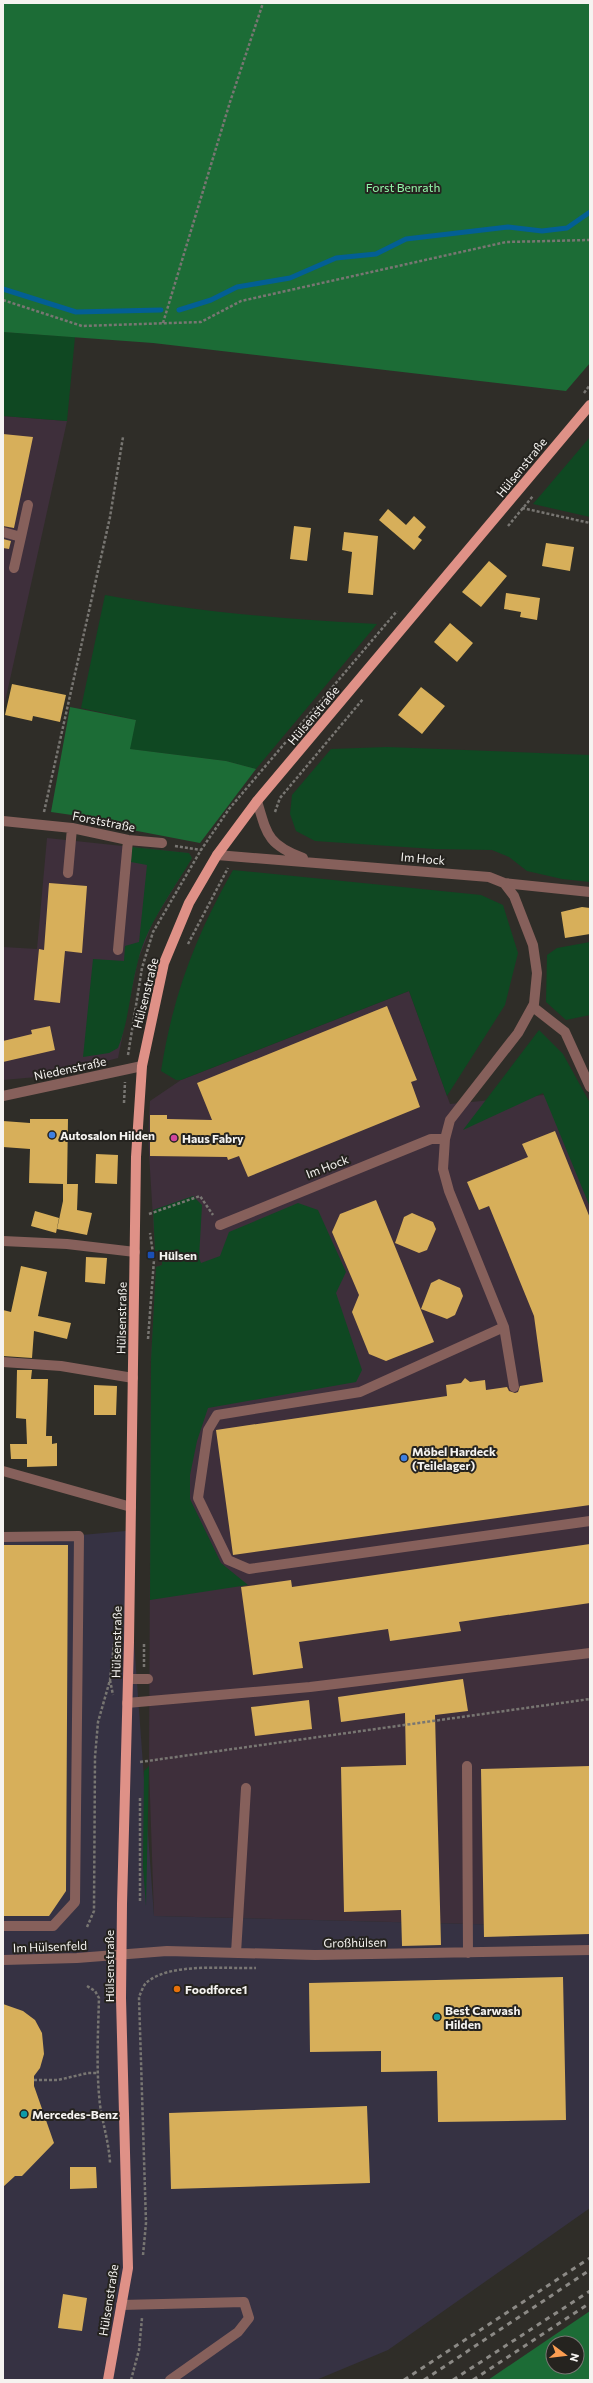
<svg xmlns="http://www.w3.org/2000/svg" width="593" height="2383" font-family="Commissioner,sans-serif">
<rect width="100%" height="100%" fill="#2f2d28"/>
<path fill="#3e2f3b" d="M3,416L67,421L3,711Z
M47,838L189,853L192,858L153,922L138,960L118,1058L48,1076L3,1080V947L37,949Z
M409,991L450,1104L564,1093L590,1158V1927L154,1916L149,1766L151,1360L156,1267L162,1265V1251H155L148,1137L150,1101L181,1080Z"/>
<path fill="#363243" d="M126,1531L154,1916L590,1927V2208L388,2350L316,2380H3V1542Z"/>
<path fill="#0f4822" d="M3,332L75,337L67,421L3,416Z
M590,437V517L533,504Z
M105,595C198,612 283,619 377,624L256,769L226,761L129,749L136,720L81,708Z
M387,747L590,755V882L562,879L527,871L509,857L492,850L434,849L315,841L296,831L290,814L292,795L331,749Z
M132,847L189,853L192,858C173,891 147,924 138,961C130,990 129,1021 118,1048L109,1053L83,1057L93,959L124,961L125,946L139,942L147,865L131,862Z
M233,870L481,895L503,905L518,953L505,1005L447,1096L409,991L181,1080H176L161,1071C173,995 195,937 233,870Z
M590,942V1015L566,1020L546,1002L547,955L557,948Z
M539,1030L563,1054L590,1103V1207L543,1093L463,1130Z
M193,1196L202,1205L199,1258L201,1263L220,1256L229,1232L298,1203L318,1210L346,1272L336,1293L362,1370L356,1382L208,1408L197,1441L190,1475V1499L221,1563L248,1585L150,1600L151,1360L156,1267L162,1265V1251H155L153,1210Z
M149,1766L146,1906L143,1867L144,1771Z"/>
<path fill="#1c6c36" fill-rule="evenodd" d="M3,3H590V363L566,391L153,343L3,332Z
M70,707L136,720L130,749L226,761L256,769L200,843L132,830L100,819L51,812Z
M590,2311V2380H488ZM553,2343H577V2367H553Z"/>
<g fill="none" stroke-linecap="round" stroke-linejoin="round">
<path stroke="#035f94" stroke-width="5" d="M3,289L76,312L161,310
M179,310L211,300L237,287L290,278L336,258L376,254L406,239L508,227L542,231L567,228L590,212"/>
</g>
<path fill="#d7af5a" d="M3,434L33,437L14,528L3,526Z
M388,509L406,525L414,516L426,527L418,537L422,540L414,550L379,520Z
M294,526L311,528L307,561L290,559Z
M344,532L378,536L373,595L348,593L352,552L342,550Z
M3,539L11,541L9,549L3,548Z
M546,543L574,547L570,571L542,566Z
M489,561L507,576L481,607L462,592Z
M506,593L540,598L537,620L520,617L521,612L504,609Z
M450,623L473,643L457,662L434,642Z
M12,684L66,695L60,722L33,716L32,721L5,715Z
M421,687L445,706L422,734L398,715Z
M49,883L87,886L82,953L65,951L60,1003L34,1000L39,949L44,950Z
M582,907L590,908V934L565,938L561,912Z
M387,1006L417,1080L411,1082L420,1107L248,1177L239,1156L228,1160L227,1157L150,1156V1115H167V1119L212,1120L197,1083Z
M50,1026L55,1050L3,1062V1041L32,1034L31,1030Z
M30,1119H68L67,1184H78L77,1210L92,1213L87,1235L57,1229L63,1201V1184L29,1183L30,1149L3,1147V1121L30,1123Z
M555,1131L590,1218V1505L233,1555L216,1430L447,1396L446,1385L461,1383L465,1378L470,1382L485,1380L486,1390L507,1387L509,1391L515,1393L518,1392L520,1386L543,1382L534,1316L489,1206L479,1210L467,1182L528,1157L522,1144Z
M96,1154L118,1155L117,1184L95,1183Z
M376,1200L434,1342L386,1361L369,1354L352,1312L359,1295L332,1232L340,1214Z
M35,1211L59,1218L56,1233L31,1226Z
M412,1213L433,1222L436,1229L427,1250L419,1253L395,1243L404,1217Z
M86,1257L107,1258L105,1284L85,1282Z
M21,1266L47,1272L38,1316L71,1323L67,1339L34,1331L32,1358L3,1356V1310L11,1312Z
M439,1279L460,1288L463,1296L455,1315L447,1319L421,1309L431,1283Z
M17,1370H32L31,1379H48L46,1436H52V1444L57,1443V1466L27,1467V1459H11L10,1444H27L26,1419L16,1418Z
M94,1385L117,1386L116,1415H94Z
M590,1544V1603L459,1622L461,1631L390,1641L388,1629L299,1642L303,1668L253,1675L241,1587L291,1580L292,1587Z
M3,1545H68L66,1891L49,1916H3Z
M463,1679L468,1711L435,1715L441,1945L402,1946L401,1910L344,1912L341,1767L406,1765L405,1713L341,1722L338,1697Z
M309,1700L312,1729L255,1736L251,1707Z
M590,1766V1934L484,1937L481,1769Z
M563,1977L566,2120L438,2122L437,2071L381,2072V2051L310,2052L309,1983Z
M3,2004L23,2011L35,2020L42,2033L44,2054L40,2068L34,2076V2086L54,2143L22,2176H15L3,2187Z
M367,2106L370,2183L171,2189L169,2113Z
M70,2167H96L97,2188L70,2189Z
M63,2294L87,2298L82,2331L58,2328Z"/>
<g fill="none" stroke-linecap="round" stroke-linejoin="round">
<path stroke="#787672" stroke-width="2.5" stroke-dasharray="3 2" stroke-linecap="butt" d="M3,300L82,326L201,322L241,301L506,242L590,240
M163,323L230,102L263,3
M584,393L590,385
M522,508L590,523
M508,526L533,496
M44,812L110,517L123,437
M275,812L280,798L363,699
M175,846L201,850
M188,944L228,868
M128,1055L142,968L153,932L201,850L229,809L397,611
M124,1103L125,1082
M149,1214L200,1196L213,1215
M148,1339L154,1260L150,1233
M144,1667V1644
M110,1680L113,1695
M140,1762L590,1699
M140,1901V1798
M87,1927L94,1911L95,1757L98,1722L110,1680L114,1644
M87,1986L95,1991L99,1998C98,2034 96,2070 100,2105C103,2125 109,2143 110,2163
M34,2080H58L88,2073H97
M143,2255L146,2223L139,1997C141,1993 143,1986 146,1983C169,1962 226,1969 256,1968
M131,2380L139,2350L142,2318"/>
<path stroke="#86605b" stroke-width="10" d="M3,532L21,537L14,568
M21,537L28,505
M257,801C267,835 268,845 303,858
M3,821L72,828L128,840L162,843
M217,855L489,877L504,883L590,892
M68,873L72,828
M504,883L514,896L533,945L537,973L534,1004L518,1033L450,1120L445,1139L443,1169L449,1191L504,1327L514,1387
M118,950L128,840
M533,1007L565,1032L590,1087
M3,1096L142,1066
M220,1225L431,1139H445
M3,1241L67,1244L135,1252
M504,1327L360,1392L217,1415L208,1430L198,1498L228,1560L249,1569L590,1521
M3,1362L61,1366L133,1378
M3,1471L131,1507
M3,1537L79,1536L75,1902L53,1926H3
M128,1679H148
M127,1703L310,1687L590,1653
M467,1766L468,1953
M236,1953L246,1788
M3,1960L77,1958L167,1951L315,1955L590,1950
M121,2305L244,2302L249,2318L238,2332L170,2380"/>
<path stroke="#df9187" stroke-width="10" d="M108,2380L128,2268L121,1998L122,1904L129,1642L136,1157L142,1066L164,963L189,903L217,855L257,801L590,405"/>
<path stroke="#8b8985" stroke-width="3" stroke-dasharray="5 5" stroke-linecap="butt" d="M404,2380L590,2258
M424,2380L590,2270
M453,2380L590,2291
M473,2380L590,2303"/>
</g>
<g fill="#3f7fe0" stroke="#25231f" stroke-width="1.5">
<circle cx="52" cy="1135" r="4"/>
<circle cx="404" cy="1458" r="4"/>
</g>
<circle fill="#d1479c" stroke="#25231f" stroke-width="1.5" cx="174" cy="1138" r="4"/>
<rect fill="#1a4fb4" stroke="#25231f" stroke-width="1.5" x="147" y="1251" width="8" height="8" rx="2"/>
<circle fill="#e8710a" stroke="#25231f" stroke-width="1.5" cx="177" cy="1989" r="4"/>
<g fill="#0f9aa8" stroke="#25231f" stroke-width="1.5">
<circle cx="437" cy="2017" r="4"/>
<circle cx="24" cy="2114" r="4"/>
</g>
<g text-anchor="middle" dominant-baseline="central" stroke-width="4" stroke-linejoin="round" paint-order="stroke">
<g font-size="12" fill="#93f8aa" stroke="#25231f">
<text x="403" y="187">Forst Benrath</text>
</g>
<g font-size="12" fill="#f5f3f0" stroke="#25231f">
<text transform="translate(521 467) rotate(-51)">Hülsenstraße</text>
<text transform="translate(313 715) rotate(-50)">Hülsenstraße</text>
<text transform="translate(104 821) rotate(11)">Forststraße</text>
<text transform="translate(423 858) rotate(5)">Im Hock</text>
<text transform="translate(145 993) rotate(-76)">Hülsenstraße</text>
<text transform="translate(70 1068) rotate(-12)">Niedenstraße</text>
<text transform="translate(327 1166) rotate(-21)">Im Hock</text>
<text transform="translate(121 1318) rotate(-89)">Hülsenstraße</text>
<text transform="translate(116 1642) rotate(-89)">Hülsenstraße</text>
<text transform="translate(355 1942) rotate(-1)">Großhülsen</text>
<text transform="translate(50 1946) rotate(-2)">Im Hülsenfeld</text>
<text transform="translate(109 1966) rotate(-90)">Hülsenstraße</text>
<text transform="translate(108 2300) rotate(-81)">Hülsenstraße</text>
</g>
<g font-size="12" font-weight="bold" fill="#f5f3f0" stroke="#25231f" text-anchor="start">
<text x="60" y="1135">Autosalon Hilden</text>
<text x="182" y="1138">Haus Fabry</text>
<text x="159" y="1255">Hülsen</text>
<text x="412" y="1451">Möbel Hardeck<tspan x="412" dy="14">(Teilelager)</tspan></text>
<text x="185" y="1989">Foodforce1</text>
<text x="445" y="2010">Best Carwash<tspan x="445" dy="14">Hilden</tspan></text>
<text x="32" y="2114">Mercedes-Benz</text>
</g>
</g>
<rect width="593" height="2383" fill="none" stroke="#f5f3f0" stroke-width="8"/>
<g transform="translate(565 2355) rotate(105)"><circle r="19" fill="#25231f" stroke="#787673"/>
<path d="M0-3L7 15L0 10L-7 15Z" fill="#fc9e52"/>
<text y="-6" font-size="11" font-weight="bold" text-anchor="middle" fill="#f5f3f0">N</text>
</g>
</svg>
